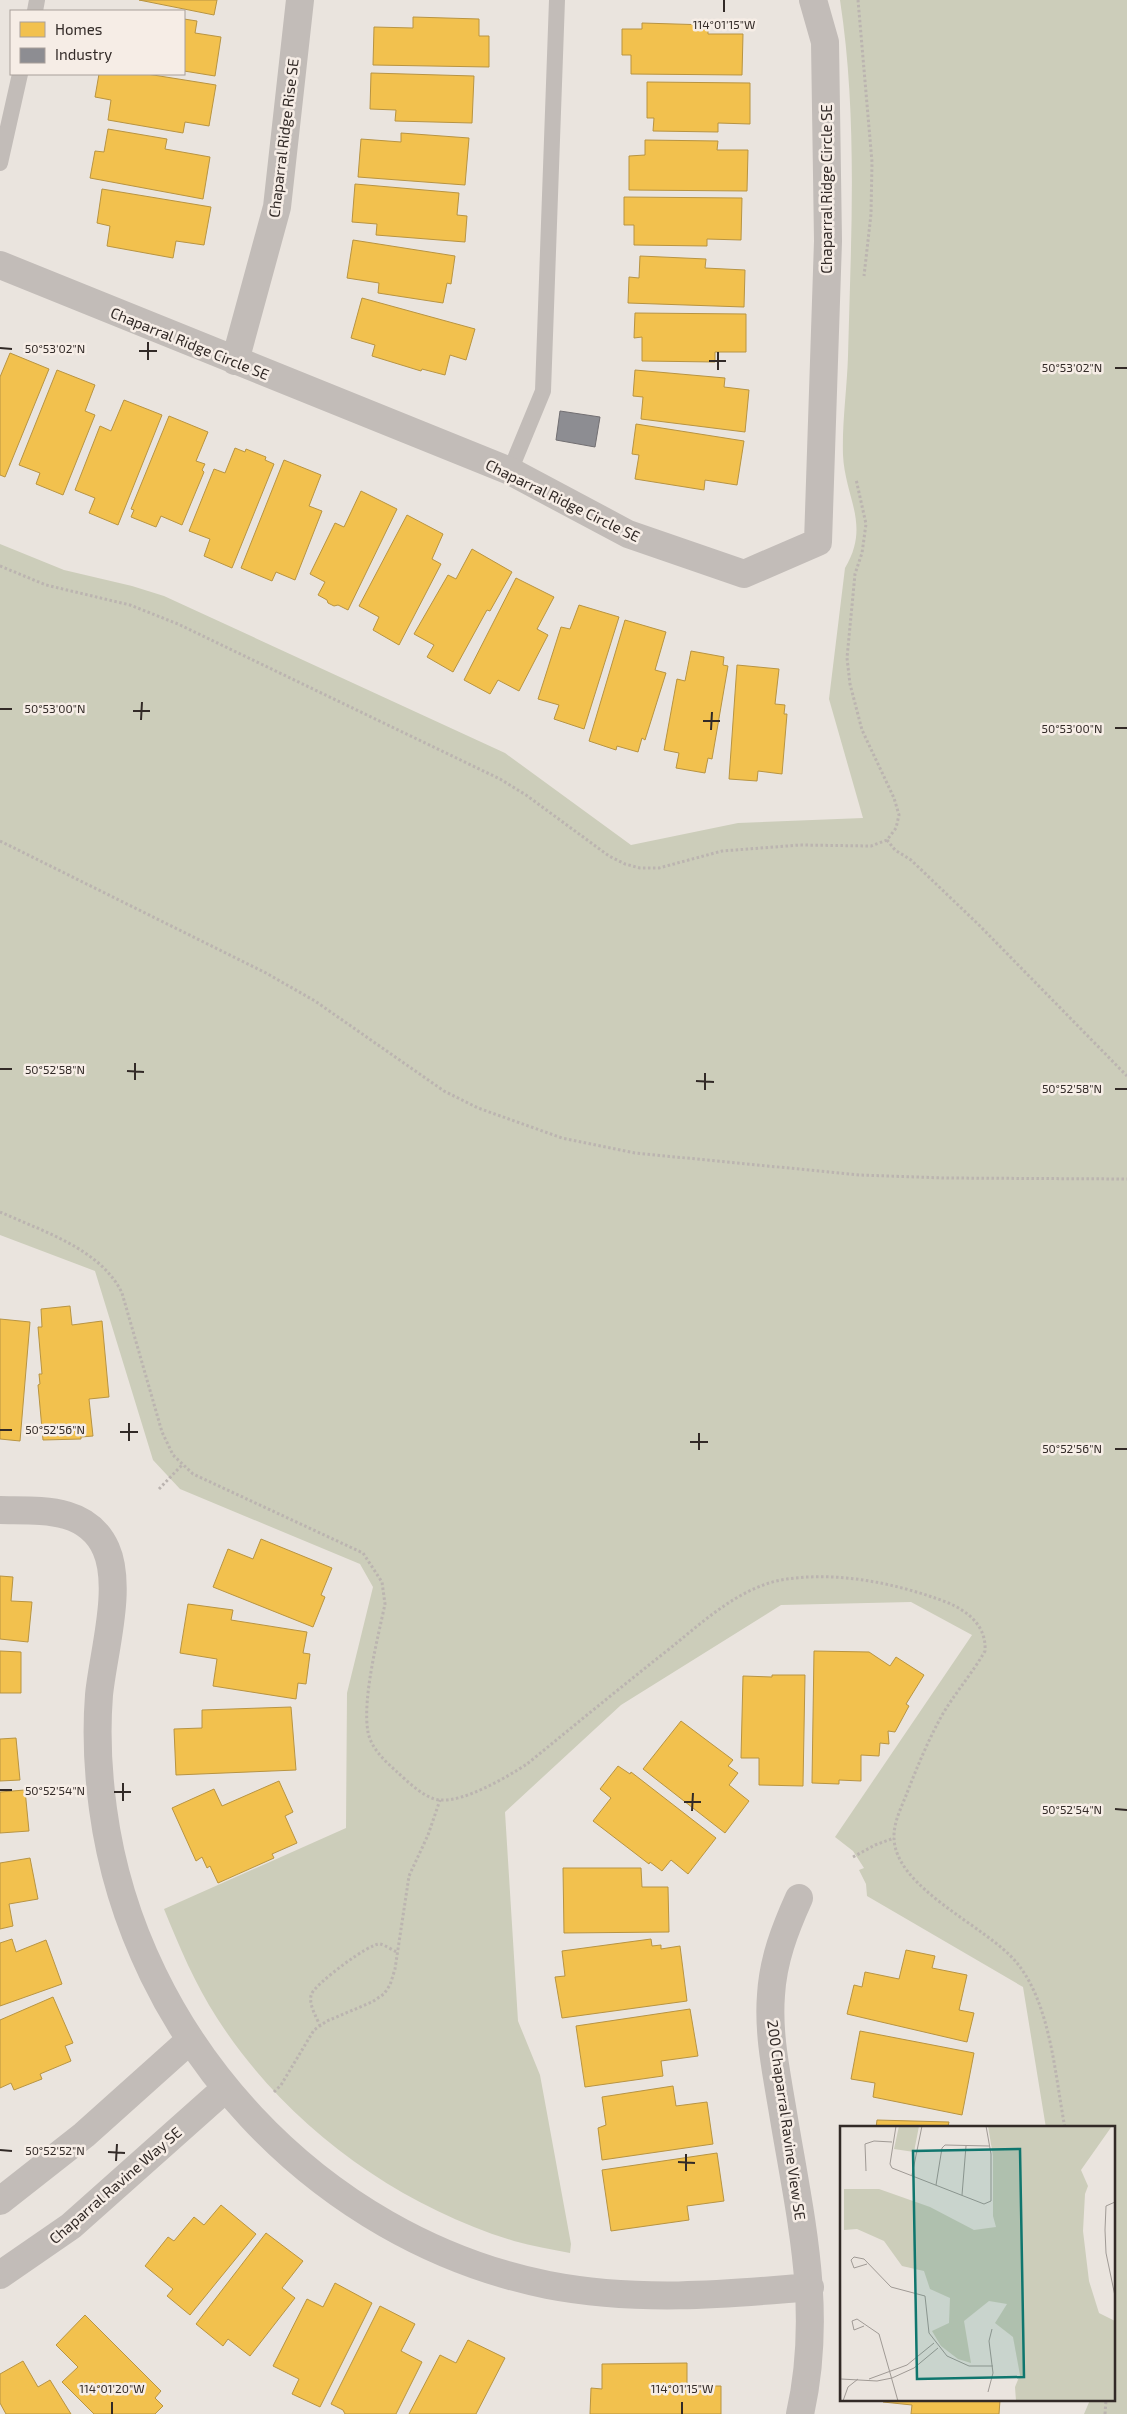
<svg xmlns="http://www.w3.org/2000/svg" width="1127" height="2414" font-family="'Exo 2',sans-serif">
<rect width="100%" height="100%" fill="#eae4de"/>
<path fill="#cccdba" d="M840,0H1127V2414H1084L1090,2400H1113V2128H1046L1023,1987L867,1896L866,1884L859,1870L864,1868L853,1851L835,1837L972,1635L911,1602L781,1605L621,1705L505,1812L518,2021L540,2075L571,2244L570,2253C551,2249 532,2246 514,2241C394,2204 285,2124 217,2018C195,1984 179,1946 164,1909L346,1828L347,1693L373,1587L360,1564L180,1489L153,1460L95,1271L0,1235V544L64,570L132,586L164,596L505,753L631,845L738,823L863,818L829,699L845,568C871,525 845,498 843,455C842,422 847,389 848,356C851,238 858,117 840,0Z"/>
<path fill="#f2c14e" stroke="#b89442" d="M139,0H217L214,15Z
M413,17L479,19V36H489V67L373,65L374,27L413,28Z
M184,19L197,21L195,33L221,37L215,76L184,71Z
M642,23L708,25V34H743L742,75L631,74V55H622V29H642Z
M371,73L474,76L472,123L395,121L396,110L370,109Z
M99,74H147L216,85L209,126L185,122L183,133L108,120L111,100L95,97Z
M647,82L750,83V124L718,123V132L653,131L654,118H647Z
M108,129L167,139L165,149L210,157L203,199L90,178L95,151L104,152Z
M401,133L469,138L465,185L358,177L361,139L401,142Z
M645,140L718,141L717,150H748L747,191L629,190V156L645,155Z
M355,184L459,193L457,215L467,216L465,242L376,235L377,224L352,222Z
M102,189L211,207L204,245L176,241L173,258L107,246L110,226L97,223Z
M624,197L742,198L741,240L707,239V246L634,245V225H624Z
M353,240L455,256L451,284L447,283L443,303L378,293L379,283L347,278Z
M640,256L706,259L705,268L745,270L744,307L628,303L629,277L639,278Z
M362,298L475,329L466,360L450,355L445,375L422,369L421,371L372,356L375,345L351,338Z
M635,313L746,314V352H715V362L642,361V337L634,338Z
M10,353L49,369L5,477L0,475V377Z
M57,370L95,385L85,411L95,415L63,495L36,484L40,473L19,465Z
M635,370L725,378L724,387L749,390L745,432L641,419L643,397L633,396Z
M124,400L162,415L118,525L89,513L95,498L75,490L100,426L111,431Z
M169,416L208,432L196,461L205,464L202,470L204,472L182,525L161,516L156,527L131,517L134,510L131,509Z
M636,424L744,441L737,485L705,480L704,490L635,479L639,455L632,454Z
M235,448L245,452L246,449L266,457L265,460L274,464L232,568L204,556L210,539L189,531L214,469L225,473Z
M284,460L321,475L309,506L322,511L295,580L276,572L272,581L241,568Z
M361,491L397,509L348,610L338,605L334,606L328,603L327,600L318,595L325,582L310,574L335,523L344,527Z
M407,515L443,534L432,559L441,564L399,645L373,630L379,617L359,606Z
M472,549L512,572L490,611L487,610L453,672L427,657L434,645L414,634L448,575L456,579Z
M516,578L554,597L537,629L548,635L519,691L498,680L490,694L464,680Z
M579,605L619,617L584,729L554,719L559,705L538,699L561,627L570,629Z
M625,620L666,632L655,670L666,673L645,740L642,738L638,752L617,746L616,750L589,741Z
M691,651L724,657L723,665L728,666L712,759L708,758L705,773L676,768L679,753L664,750L677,679L685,681Z
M737,665L779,669L775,704L785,705L784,714H787L782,774L758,771L757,781L729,779Z
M70,1306L72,1325L102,1321L109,1397L89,1399L93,1436L81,1437V1439L43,1440L38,1385L40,1384L39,1374H42L38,1327H42L41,1309Z
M0,1319L30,1322L20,1441L0,1439Z
M261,1539L332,1568L321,1595L325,1597L313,1627L213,1587L228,1549L253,1559Z
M0,1576L13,1577L11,1601L32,1602L28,1642L0,1639Z
M188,1604L233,1610L231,1620L307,1632L303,1653L310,1654L306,1684L298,1683L296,1699L213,1686L217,1659L180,1653Z
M0,1651L21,1652V1693H0Z
M814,1651L869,1652L890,1666L896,1657L924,1675L906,1704L909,1706L895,1732L888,1731L889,1744L880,1743L879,1756L861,1755V1781L839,1780V1784L812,1783Z
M772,1675H805L803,1786L759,1785V1758H741L743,1676L772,1677Z
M291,1707L296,1770L176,1775L174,1729L202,1728V1710Z
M681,1721L733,1760L728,1766L738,1773L729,1785L749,1801L725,1833L643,1769Z
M16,1738L20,1780L0,1781V1739Z
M618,1766L630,1774L631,1772L716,1838L688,1874L671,1860L662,1871L650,1862L649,1864L593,1821L611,1798L600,1789Z
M279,1781L293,1812L285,1816L297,1843L272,1854L274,1858L218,1883L210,1866L207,1868L202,1857L196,1861L172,1808L214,1789L222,1806Z
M25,1790L29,1831L0,1833V1792Z
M30,1858L38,1899L9,1904L13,1926L0,1929V1863Z
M563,1868H641L642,1887H668L669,1932L564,1933Z
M12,1939L16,1952L46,1940L62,1984L0,2006V1943Z
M651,1939L652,1946L661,1945V1949L680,1946L687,2001L562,2018L555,1977L565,1976L562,1951Z
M906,1950L935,1956L932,1968L967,1975L959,2010L974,2013L967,2042L847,2014L854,1985L862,1987L865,1972L899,1979Z
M53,1997L73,2043L65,2046L71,2061L40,2074L42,2079L14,2090L11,2083L0,2088V2020Z
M690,2009L698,2056L661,2061L663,2076L585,2087L576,2026Z
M860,2031L974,2053L962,2115L873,2097L875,2083L851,2079Z
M673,2086L676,2106L707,2102L713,2144L602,2160L598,2128L606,2125L602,2097Z
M877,2120L949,2122L948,2126L977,2128H876Z
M717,2153L724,2201L687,2206L689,2220L611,2231L602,2170Z
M221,2205L256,2234L190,2315L167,2296L173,2289L145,2266L168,2237L174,2241L194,2217L204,2225Z
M266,2233L303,2261L282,2288L295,2298L250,2356L228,2339L223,2346L196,2324Z
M335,2283L372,2303L320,2407L292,2394L299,2379L273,2366L307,2299L323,2307Z
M380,2306L415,2324L401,2351L422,2362L396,2414H345L343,2410L331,2404Z
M85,2315L161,2391L155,2398L163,2406L155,2414H94L62,2382L78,2367L56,2345Z
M468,2340L505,2358L476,2414H409L440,2355L456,2363Z
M23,2361L38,2387L50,2380L71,2414H6L0,2403V2374Z
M687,2363V2386H721V2414H590L591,2388L602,2389V2364Z
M883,2400H1000L999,2414H911L912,2405L883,2402Z"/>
<path fill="#8d8d92" stroke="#726f72" d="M560,411L600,417L595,447L556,440Z"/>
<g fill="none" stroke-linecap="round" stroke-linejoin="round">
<path stroke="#bbb4b0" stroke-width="3" stroke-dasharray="2.5 2.5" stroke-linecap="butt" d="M858,0L872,162L871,214L864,276
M0,566L46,585L130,605L178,624L500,779L526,795L609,856L625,864L640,868H659L722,851L800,845L871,846L887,840L896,828L899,815L894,798L862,730L850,684L847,658L855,574L862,553L866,524L856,479
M887,840L895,850L911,860L979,925L1127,1076
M0,841L266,973L315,1001L444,1091L478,1108L562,1138L635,1153L860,1175L944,1178L1127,1179
M0,1212C42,1231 101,1249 122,1293L162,1432L173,1455L193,1474L363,1553L382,1582L385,1604C378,1637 362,1699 368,1732C371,1748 384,1760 396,1771C407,1781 425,1799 440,1800C465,1802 507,1777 527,1764C571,1728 615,1692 659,1657C697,1628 737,1586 787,1579C836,1572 889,1582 935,1598C960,1606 987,1621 985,1651C972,1674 954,1694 941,1717C928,1741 917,1767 907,1793C902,1806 894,1821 894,1836C893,1888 987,1926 1017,1963C1051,2005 1055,2076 1065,2128
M159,1489L182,1465
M853,1857L875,1845L894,1838
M320,2026C317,2018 307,2002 312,1993C317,1983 369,1943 380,1944C385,1945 392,1950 397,1952
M274,2092L281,2085L314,2030L327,2021L372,2002L384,1994L390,1985L395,1969L409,1876L428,1835L440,1800
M1105,2414L1106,2400"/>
<path stroke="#c2bcb8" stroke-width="16" d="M35,11L37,0
M0,163L20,74
M510,471L543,391L557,0"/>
<path stroke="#c2bcb8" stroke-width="28" d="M0,265L510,471L628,534L744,574L818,542L828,241L825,42L813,0
M235,361L277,207L300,0
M0,1510C39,1511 87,1506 106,1549C123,1587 103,1654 99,1695C96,1733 98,1772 103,1809C134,2041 319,2239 548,2285C636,2302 722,2295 810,2287
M799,1898C785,1929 773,1960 771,1995C768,2033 776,2071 782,2107C799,2212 824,2308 800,2414
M0,2201L84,2135L190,2040
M0,2275L71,2226L226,2088"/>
</g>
<path fill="none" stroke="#322a27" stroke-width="2" d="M724,12V0M0,348L12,349M139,351H157M148,360V342M709,361H726M1115,368H1127M718,370V352M0,709H12M133,711H150M141,720L142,702M703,721H720M1115,728H1127M711,730L712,712M0,1069H12M127,1071L144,1072M135,1080V1063M696,1081L714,1082M1115,1089H1127M705,1090V1073M0,1430H12M120,1432H138M129,1441V1423M690,1442H708M1115,1449H1127M699,1450V1433M0,1790H12M114,1792H131M123,1801V1783M684,1802H701M1115,1809L1127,1810M692,1811L693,1793M0,2150L12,2151M108,2152L125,2153M116,2161L117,2144M678,2162L695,2163M686,2171V2154M112,2414V2402M682,2414V2402"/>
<g text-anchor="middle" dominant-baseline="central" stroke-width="5" stroke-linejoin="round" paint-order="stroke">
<g font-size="15" fill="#322a27" stroke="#f6ede6">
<text transform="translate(283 138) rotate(-83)">Chaparral Ridge Rise SE</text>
<text transform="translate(826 189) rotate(-90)">Chaparral Ridge Circle SE</text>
<text transform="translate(190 343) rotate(22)">Chaparral Ridge Circle SE</text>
<text transform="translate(563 500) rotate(26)">Chaparral Ridge Circle SE</text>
<text transform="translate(787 2120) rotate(82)">200 Chaparral Ravine View SE</text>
<text transform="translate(115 2185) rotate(-41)">Chaparral Ravine Way SE</text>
</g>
</g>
<g transform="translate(840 2126)">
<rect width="275" height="275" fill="#eae4de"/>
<path d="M59,0H79L74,26L54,23ZM148,0H272L241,44L248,60L245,68L243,105L249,155L259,187L275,195V275H176L175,261L180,249L173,211L155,197L167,178L149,175L124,195L131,237L118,233L101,220L92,205L109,197L110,172L90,163L84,145L62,140L44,115L17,103L4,104V63H39L90,81L134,104L156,101L153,90V30Z" fill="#cccdba"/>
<path fill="none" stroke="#a09a95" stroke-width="1" d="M56,0L50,38L52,42L144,78L151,75V28L146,0M0,8L1,275M26,45L25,18L34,15L52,16M72,49L82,0M96,59L102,22L105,19L149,20M122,69L126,20M275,76L266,80L265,104L266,127L275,170M27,138L14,142L11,134L14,131L24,133L51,161L85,170L89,207L107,230L129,240H153M24,200L14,204L12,195L17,193L39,208L58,275M1,253L37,255L52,252L74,242L98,222M29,253L67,239L94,217M148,266L153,247L149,215L152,203M3,275L8,261L18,253"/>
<path fill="#0f766e" fill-opacity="0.15" stroke="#0f766e" stroke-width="2.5" d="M180,23L184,251L77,253L73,25Z"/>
<rect width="275" height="275" fill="none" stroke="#322a27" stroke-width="2.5"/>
</g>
<g font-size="12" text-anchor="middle" fill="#322a27" stroke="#f6ede6" stroke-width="5" stroke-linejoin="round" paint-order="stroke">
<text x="724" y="29">114°01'15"W</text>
<text x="55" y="353">50°53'02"N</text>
<text x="1072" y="372">50°53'02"N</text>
<text x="55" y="713">50°53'00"N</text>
<text x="1072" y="733">50°53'00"N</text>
<text x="55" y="1074">50°52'58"N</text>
<text x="1072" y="1093">50°52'58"N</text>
<text x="55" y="1434">50°52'56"N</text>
<text x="1072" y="1453">50°52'56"N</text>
<text x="55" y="1795">50°52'54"N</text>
<text x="1072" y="1814">50°52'54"N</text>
<text x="55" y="2155">50°52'52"N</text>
<text x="112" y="2393">114°01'20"W</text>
<text x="682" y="2393">114°01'15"W</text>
</g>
<rect x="10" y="10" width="175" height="65" fill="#f6ede6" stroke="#a89f9a"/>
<rect x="20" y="22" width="25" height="15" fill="#f2c14e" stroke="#a89f9a"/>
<text x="55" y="35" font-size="15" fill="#322a27">Homes</text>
<rect x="20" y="48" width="25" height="15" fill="#8d8d92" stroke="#a89f9a"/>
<text x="55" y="60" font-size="15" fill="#322a27">Industry</text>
</svg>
